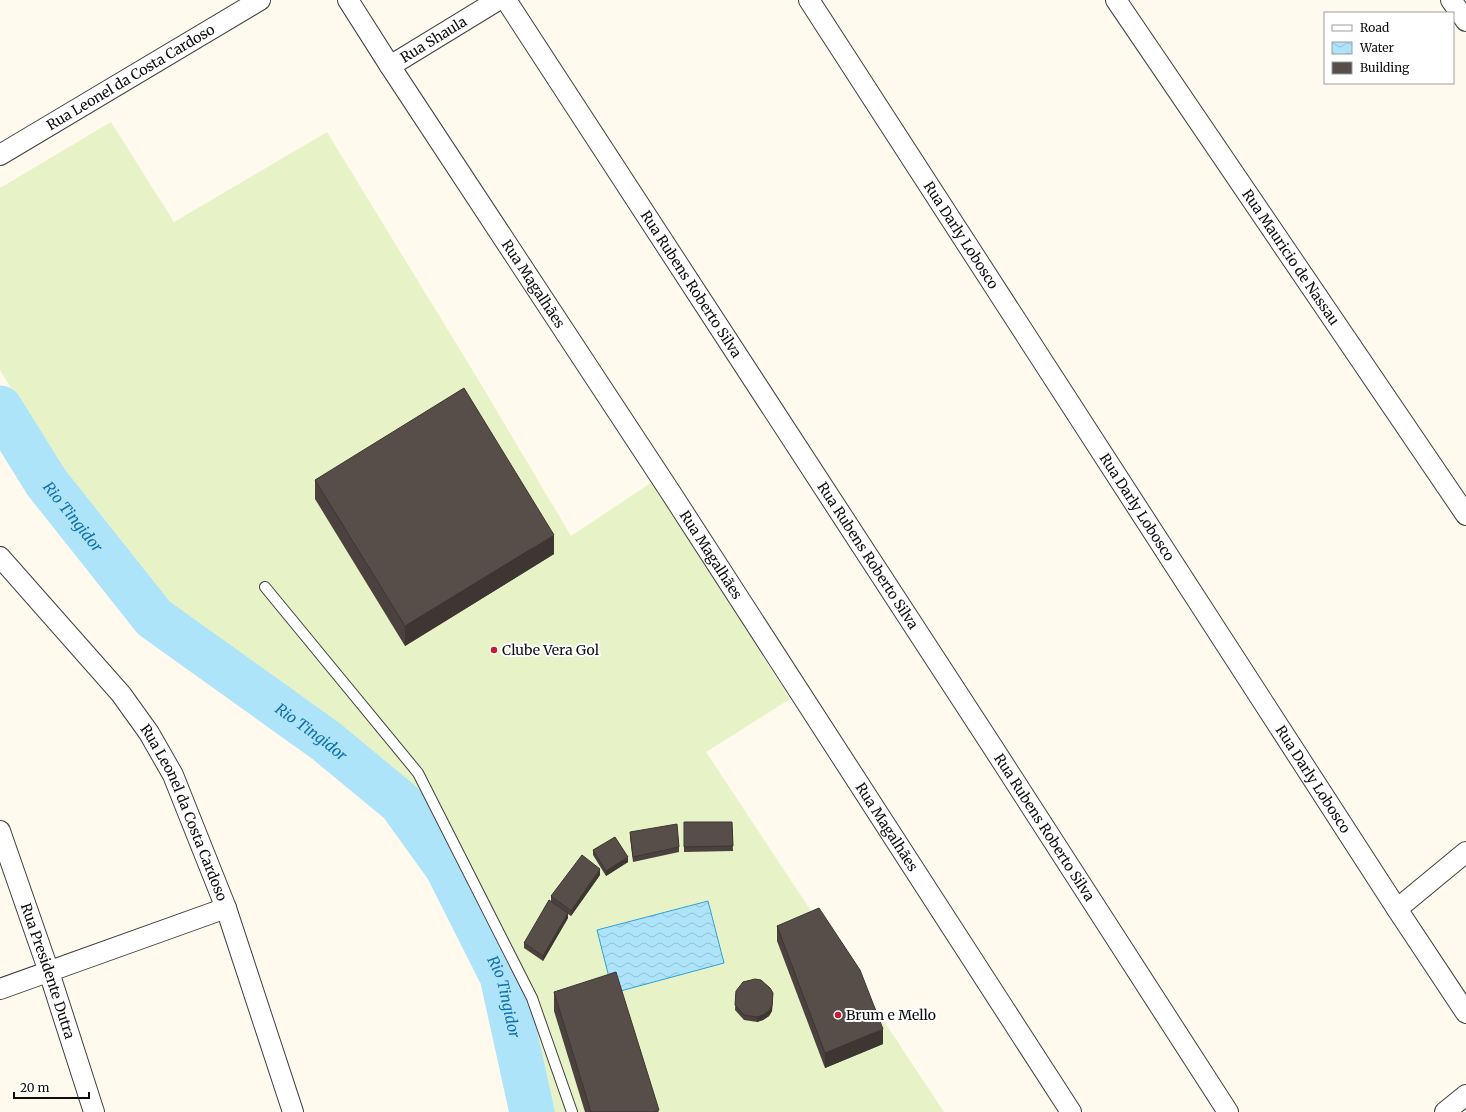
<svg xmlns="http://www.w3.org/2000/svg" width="1466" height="1112" font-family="Merriweather,serif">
<defs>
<pattern id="water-waves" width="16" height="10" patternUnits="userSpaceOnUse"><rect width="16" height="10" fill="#aee4fa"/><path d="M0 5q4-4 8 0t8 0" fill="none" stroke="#94c2d5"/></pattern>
</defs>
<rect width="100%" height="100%" fill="#fffaed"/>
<path fill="#e7f3c7" d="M111,122L174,222L327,132L476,376L571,536L652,482L790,699L706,752L944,1112H532L501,976L447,867L374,755L162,601L61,471L0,370V188Z"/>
<path fill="url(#water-waves)" stroke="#30a1d6" d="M708,901L724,963L613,993L597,930Z"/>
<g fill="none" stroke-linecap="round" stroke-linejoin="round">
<path stroke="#aee4fa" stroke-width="45" id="s1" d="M0,408L46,482L154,618L326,741L401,803L447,867L502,976L532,1112"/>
<g stroke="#404040" stroke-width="12">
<path id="lane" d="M265,587L418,773L532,998L572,1112"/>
</g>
<g stroke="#404040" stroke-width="22">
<g id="street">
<path id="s2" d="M348,0L390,66L671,493L1071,1112"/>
<path id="s3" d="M506,0L992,746L1228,1112"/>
<path id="s4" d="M809,0L1397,909L1466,1013"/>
<path id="s5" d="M1116,0L1466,515"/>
<path d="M1451,0L1466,21"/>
<path id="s6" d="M390,66L498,0"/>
<path id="s7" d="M0,155L260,0"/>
<path id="s8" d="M0,557L121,694L149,733L173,775L226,908L293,1112"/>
<path id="s9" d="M0,831L49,972L94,1112"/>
<path d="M1397,909L1466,852"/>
<path d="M0,989L226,908"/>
<path d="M1445,1112L1466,1095"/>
</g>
</g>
<use href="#lane" stroke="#fff" stroke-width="10"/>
<use href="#street" stroke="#fff" stroke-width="20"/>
</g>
<path fill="#4b423f" d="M315,480L554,554L405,646L315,499Z
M684,822H732L733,851L684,852Z
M630,832L679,847V852L633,862L630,837Z
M593,850L628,862L606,876L593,855Z
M600,875L571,916L568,914V918L543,961L524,948V943L551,901V896Z
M777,926L883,1044L825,1068L777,941Z
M736,991L773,998L772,1011L769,1016L763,1020L757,1022L744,1020L735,1010Z
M554,992L659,1112H585L554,1011Z"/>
<path fill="#3d3633" d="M554,535V554L405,646V626Z
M628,857V862L606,876V871Z
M600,869V875L571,916V911Z
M568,913V918L543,961V956Z
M773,993L772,1011L769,1016L763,1020L757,1022V1017Z
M883,1029V1044L825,1068V1053Z"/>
<path fill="#574d49" stroke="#3d3633" d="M464,388L554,535L405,626L315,480Z
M684,822H732L733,846L684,847Z
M677,824L679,847L633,857L630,832Z
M615,837L628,857L606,871L593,850Z
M582,855L600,869L571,911L551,896Z
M549,900L568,913L543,956L524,943Z
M819,908L860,970L883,1029L825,1053L777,926Z
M616,972L659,1110L654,1112H591L554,992Z
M755,979L761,980L770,988L773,993L772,1005L769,1011L763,1015L757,1017L744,1015L735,1005L736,991L743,982Z"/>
<g fill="#c61c31" stroke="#fff" stroke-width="1.5">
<circle cx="494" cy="650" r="4"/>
<circle cx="838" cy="1015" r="4"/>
</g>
<g text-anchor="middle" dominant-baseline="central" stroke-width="4" stroke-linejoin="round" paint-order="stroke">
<g font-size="14" fill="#0d0d0d" stroke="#fff">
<text stroke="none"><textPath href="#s6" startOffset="51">Rua Shaula</textPath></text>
<text stroke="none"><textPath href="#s7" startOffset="152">Rua Leonel da Costa Cardoso</textPath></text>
<text stroke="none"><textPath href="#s4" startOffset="280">Rua Darly Lobosco</textPath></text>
<text stroke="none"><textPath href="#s5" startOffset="311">Rua Mauricio de Nassau</textPath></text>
<text stroke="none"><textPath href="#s2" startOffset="339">Rua Magalhães</textPath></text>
<text stroke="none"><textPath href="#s3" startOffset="339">Rua Rubens Roberto Silva</textPath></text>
<text stroke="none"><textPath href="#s4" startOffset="604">Rua Darly Lobosco</textPath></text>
<text stroke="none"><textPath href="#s2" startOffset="663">Rua Magalhães</textPath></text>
<text stroke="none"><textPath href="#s3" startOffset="663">Rua Rubens Roberto Silva</textPath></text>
<text stroke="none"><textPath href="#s4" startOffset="928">Rua Darly Lobosco</textPath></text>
<text stroke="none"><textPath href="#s8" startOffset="318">Rua Leonel da Costa Cardoso</textPath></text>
<text stroke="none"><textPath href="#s2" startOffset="987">Rua Magalhães</textPath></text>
<text stroke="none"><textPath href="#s3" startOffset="987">Rua Rubens Roberto Silva</textPath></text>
<text stroke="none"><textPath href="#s9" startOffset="148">Rua Presidente Dutra</textPath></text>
</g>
<g font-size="14" fill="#0d0d0d" stroke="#fff" text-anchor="start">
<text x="502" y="650">Clube Vera Gol</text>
<text x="846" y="1015">Brum e Mello</text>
</g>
<g font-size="15" font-style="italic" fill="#0e70a7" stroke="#fff">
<text stroke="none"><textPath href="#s1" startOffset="131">Rio Tingidor</textPath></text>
<text stroke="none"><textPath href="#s1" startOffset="455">Rio Tingidor</textPath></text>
<text stroke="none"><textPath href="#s1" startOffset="791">Rio Tingidor</textPath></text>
</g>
</g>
<rect x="1324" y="12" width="130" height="72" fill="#ffffff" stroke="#9e9e9e"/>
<rect x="1332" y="25" width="20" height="6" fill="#ffffff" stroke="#9e9e9e"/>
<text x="1360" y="32" font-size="12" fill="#0d0d0d">Road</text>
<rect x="1332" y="42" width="20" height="12" fill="url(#water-waves)" stroke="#9e9e9e"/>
<text x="1360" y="52" font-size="12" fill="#0d0d0d">Water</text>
<rect x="1332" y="62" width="20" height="12" fill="#574d49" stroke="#9e9e9e"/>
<text x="1360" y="72" font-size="12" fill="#0d0d0d">Building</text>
<path d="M14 1092v6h75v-6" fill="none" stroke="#0d0d0d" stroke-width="2"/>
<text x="20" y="1092" font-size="12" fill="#0d0d0d" stroke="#ffffff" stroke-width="3" paint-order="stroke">20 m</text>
</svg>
